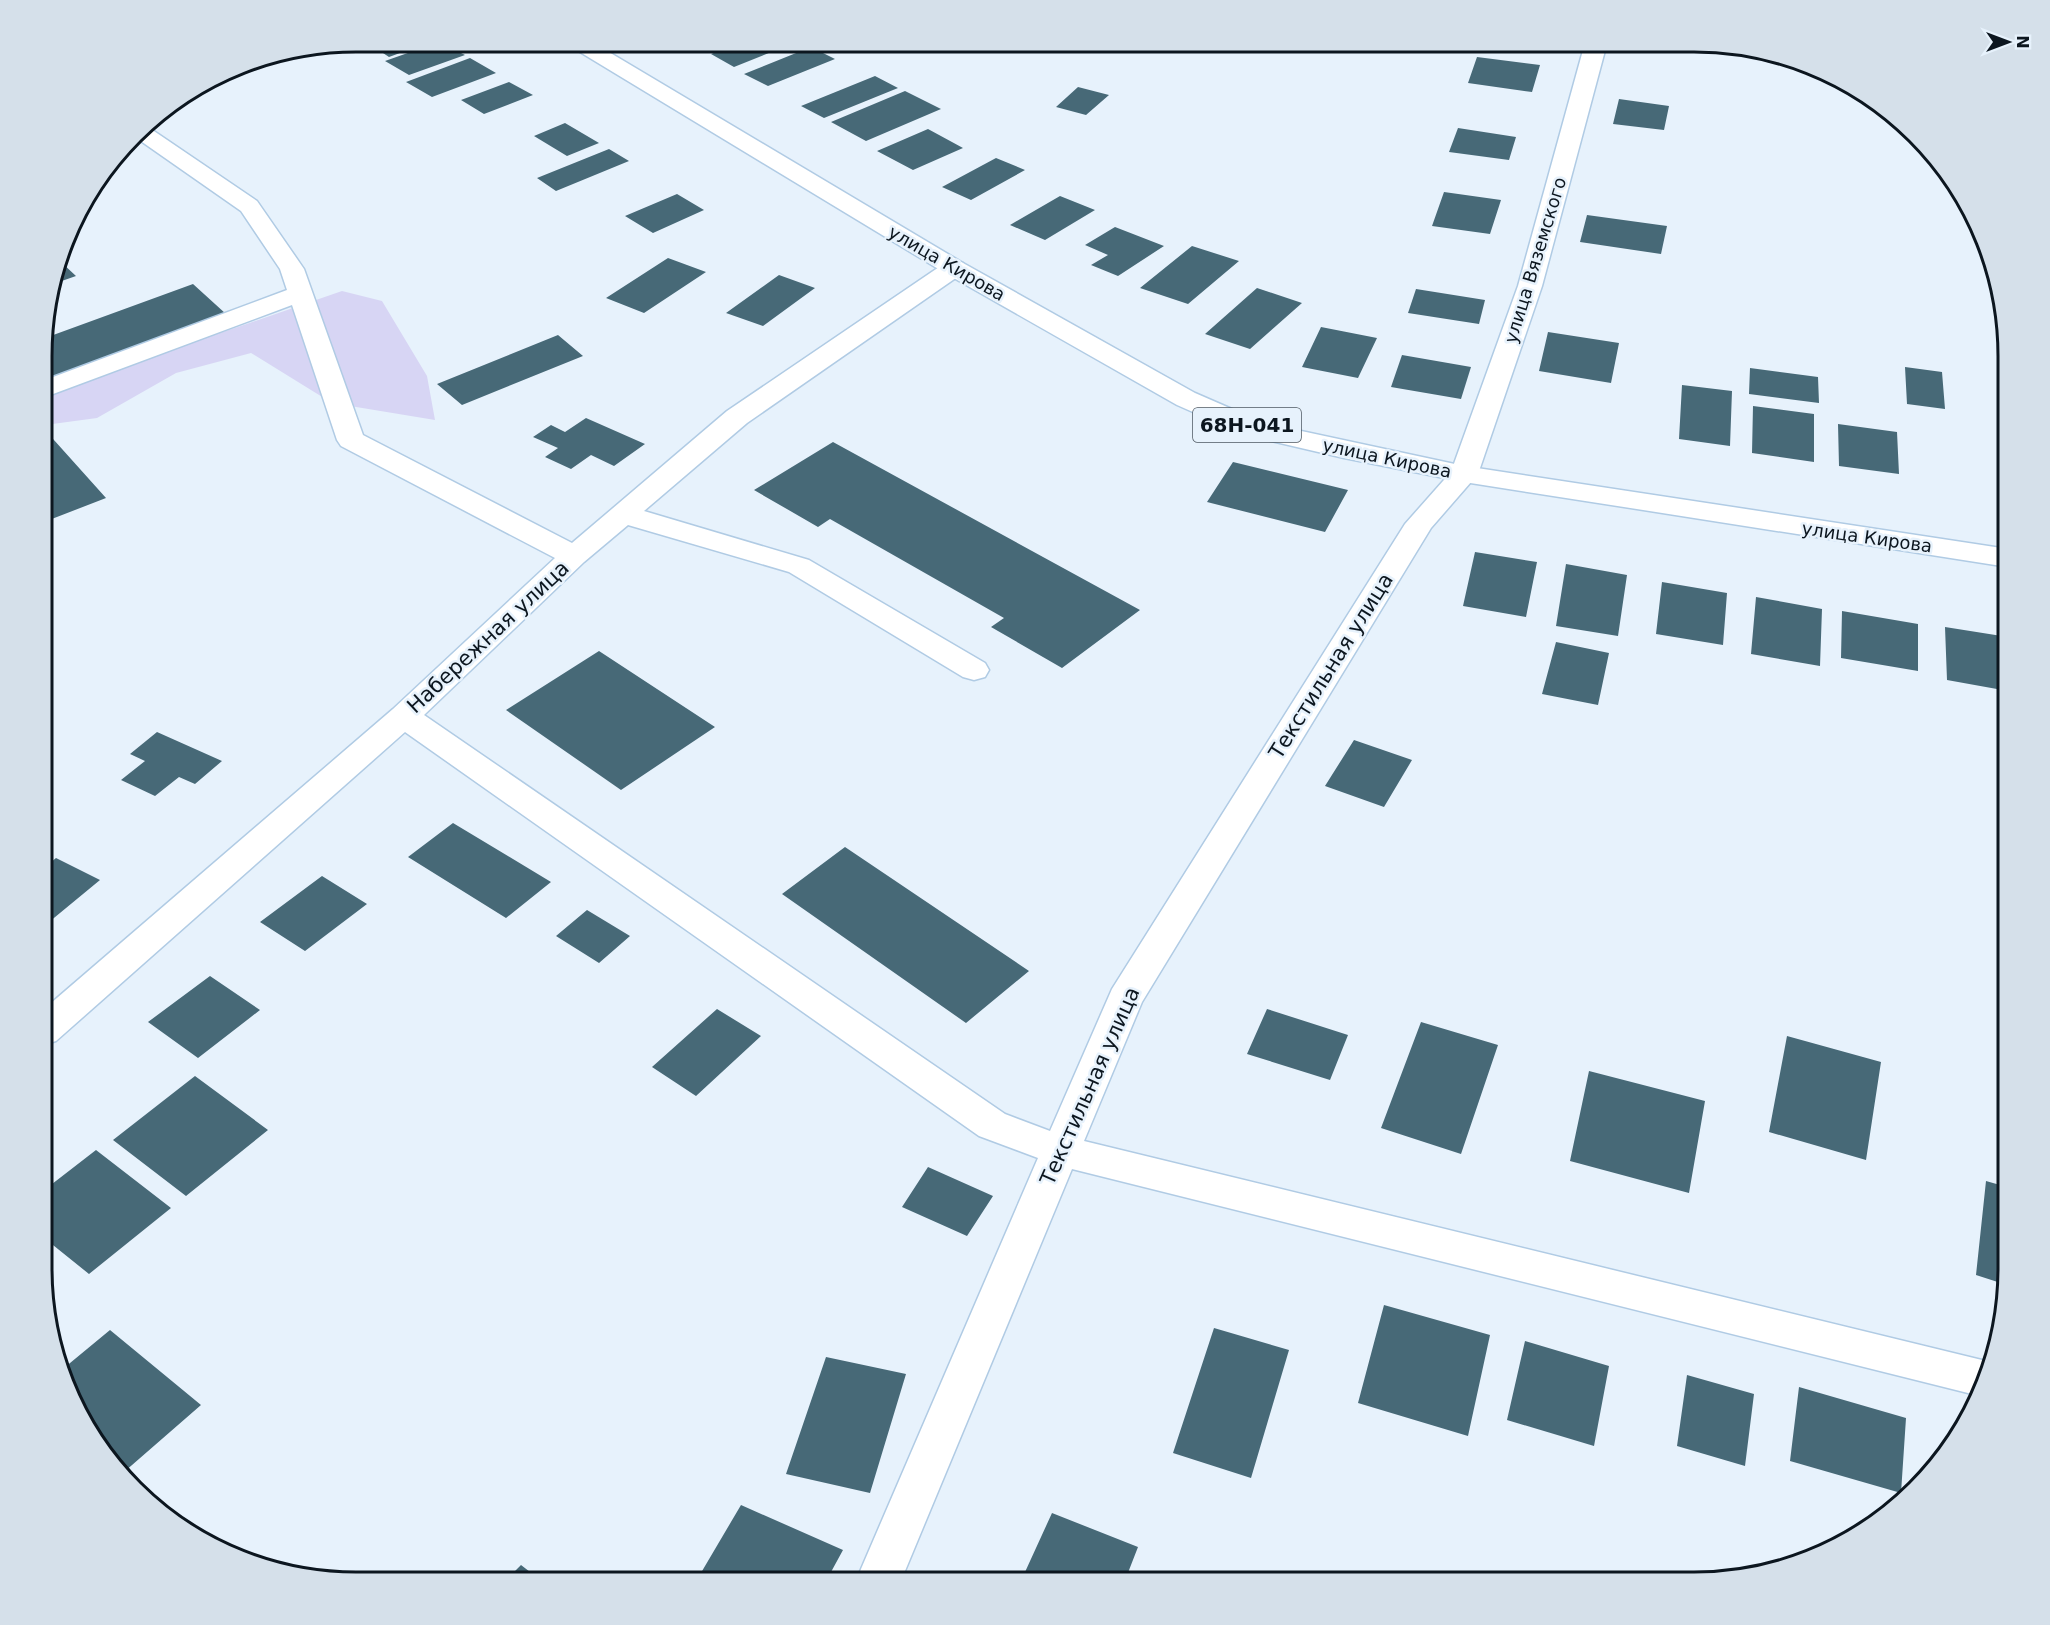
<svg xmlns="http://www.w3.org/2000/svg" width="2050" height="1625" font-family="'DejaVu Sans',sans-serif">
<rect width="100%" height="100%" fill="#e7f2fc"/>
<path fill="#d7d5f4" d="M342,291L382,301L427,376L435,420L332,403L251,353L176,373L97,418L45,425V390L232,329Z"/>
<path fill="#476977" d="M380,42H430L389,57L371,45Z
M439,42L465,55L409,75L385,61Z
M743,42H796L734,67L711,54Z
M1639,43H1691L1690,51Z
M811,47L835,59L768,86L744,74Z
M1477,57L1540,65L1532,92L1468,83Z
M470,58L496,73L432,97L406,82Z
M875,76L898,88L824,118L801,106Z
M509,82L533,95L484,114L461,100Z
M1078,87L1109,95L1086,115L1056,107Z
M905,91L941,109L866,141L831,122Z
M1619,99L1669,106L1664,130L1613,124Z
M565,123L599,143L567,156L534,136Z
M1458,128L1516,137L1509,160L1449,152Z
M928,129L963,148L913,170L877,151Z
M609,149L629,161L556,191L537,178Z
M996,158L1025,170L971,200L942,187Z
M1444,192L1501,200L1490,234L1432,226Z
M677,194L704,210L653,233L625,216Z
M1060,196L1095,210L1045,240L1010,225Z
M1587,215L1667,226L1661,254L1580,242Z
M1115,227L1164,246L1118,276L1091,265L1108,255L1085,245Z
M1192,246L1239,261L1188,304L1140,288Z
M668,258L706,272L644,313L606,298Z
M62,263L76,276L56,283Z
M779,275L815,288L763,326L726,313Z
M193,284L226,314L45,382V338Z
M1257,288L1302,303L1250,349L1205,334Z
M1416,289L1485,300L1479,324L1408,313Z
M1321,327L1377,338L1358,378L1302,367Z
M1548,332L1619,343L1611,383L1539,371Z
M558,335L583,356L462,405L437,384Z
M1402,355L1471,367L1461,399L1391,387Z
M1905,367L1942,372L1945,409L1907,404Z
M1750,368L1818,377L1819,403L1749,394Z
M1682,385L1732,391L1730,446L1679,439Z
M1753,406L1814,414V462L1752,453Z
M1997,413L2008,415V484L2006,483Z
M586,418L645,444L614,466L591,455L571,469L545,457L558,448L533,437L551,425L565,432Z
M1838,424L1897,432L1899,474L1839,466Z
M45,430L106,498L44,522Z
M833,442L1140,610L1062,668L991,627L1004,618L830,519L818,527L754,490Z
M1233,462L1348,490L1325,532L1207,502Z
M1475,552L1537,562L1526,617L1463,606Z
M1566,564L1627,575L1618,636L1556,626Z
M1662,582L1727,593L1723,645L1656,634Z
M1756,597L1822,609L1820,666L1751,654Z
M1842,611L1918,624V671L1841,658Z
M1945,627L2008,637V691L1947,680Z
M1556,642L1609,653L1598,705L1542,694Z
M599,651L715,727L621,790L506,710Z
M157,732L222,761L195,784L179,777L155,796L121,780L145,761L130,754Z
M1354,740L1412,760L1384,807L1325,786Z
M453,823L551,882L506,918L408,857Z
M845,847L1029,971L966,1023L782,894Z
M56,858L100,880L43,927L44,868Z
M322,876L367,904L305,951L260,922Z
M587,910L630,936L599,963L556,936Z
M210,976L260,1010L198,1058L148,1022Z
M717,1009L761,1036L696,1096L652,1067Z
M1267,1009L1348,1035L1330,1080L1247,1054Z
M1421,1022L1498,1045L1461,1154L1381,1128Z
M1787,1036L1881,1062L1866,1160L1769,1132Z
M1589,1071L1705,1101L1689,1193L1570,1161Z
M195,1076L268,1130L186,1196L113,1140Z
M96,1150L171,1208L89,1274L43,1237V1191Z
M928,1167L993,1196L967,1236L902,1207Z
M1986,1181L2007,1187V1285L1976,1275Z
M1384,1305L1490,1335L1468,1436L1358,1403Z
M1214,1328L1289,1350L1251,1478L1173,1453Z
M110,1330L201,1405L124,1472L74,1407L64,1368Z
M1525,1341L1609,1366L1594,1446L1507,1420Z
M826,1357L906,1374L870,1493L786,1474Z
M1687,1375L1754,1394L1745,1466L1677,1446Z
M1799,1387L1906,1418L1901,1493L1790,1461Z
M741,1505L843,1550L825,1583H695Z
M1052,1513L1138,1547L1124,1583H1020Z
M521,1565L543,1582H504Z"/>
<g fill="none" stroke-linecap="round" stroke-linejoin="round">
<g stroke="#b0cbe4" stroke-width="3">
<path id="minor" d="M1585,43H1607L1542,286L1478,474L1431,528L1142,1002L1084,1141L1986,1361L1990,1362L1984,1389L1980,1396L1072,1169L900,1583H855L1038,1158L979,1136L405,732L56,1041L43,1045V1010L393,709L555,558L341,446L337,440L292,305L45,397V380L287,290L280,269L241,211L135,137L145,125L257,201L304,269L363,435L572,543L727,411L945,263L954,261L963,263L966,268L963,273L747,423L644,511L809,560L985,663L989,670L985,677L974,680L963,677L789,572L628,525L584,562L424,715L1005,1114L1050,1131L1112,989L1405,524L1451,472L1518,286Z"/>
</g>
<g stroke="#b0cbe4" stroke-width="3">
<path id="major" d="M567,42H592L963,263L1195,393L1264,423L1464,466L2008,549V567L1464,482L1344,458L1245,435L1177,405L945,273L570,46Z"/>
</g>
<use href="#minor" fill="#fff" fill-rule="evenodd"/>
<use href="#major" fill="#fff" fill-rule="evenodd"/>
</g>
<g text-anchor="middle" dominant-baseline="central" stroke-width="5" stroke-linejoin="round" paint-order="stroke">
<g font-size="18" fill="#0c161f" stroke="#e7f2fc">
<text transform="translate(1535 260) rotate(-73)">улица Вяземского</text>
<text transform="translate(947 263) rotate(30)">улица Кирова</text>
<text transform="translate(1387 458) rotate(12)">улица Кирова</text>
<text transform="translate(1867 537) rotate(8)">улица Кирова</text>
</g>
<rect fill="#e7f2fc" stroke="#4e5861" stroke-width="1.5" x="1193" y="408" width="108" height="34" rx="4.5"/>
<g font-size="20" font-weight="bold" fill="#0c161f">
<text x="1247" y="425">68Н-041</text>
</g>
<g font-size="21" fill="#0c161f" stroke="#e7f2fc">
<text transform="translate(488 637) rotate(-43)">Набережная улица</text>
<text transform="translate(1331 666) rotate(-58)">Текстильная улица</text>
<text transform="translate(1090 1086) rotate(-66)">Текстильная улица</text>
</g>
</g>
<path d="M0 0H2050V1625H0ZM356 52H1694A304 304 0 0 1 1998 356V1268A304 304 0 0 1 1694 1572H356A304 304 0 0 1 52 1268V356A304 304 0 0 1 356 52Z" fill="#d5e0ea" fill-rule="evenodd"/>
<path fill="none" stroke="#0c161f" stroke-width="3" d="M356 52H1694A304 304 0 0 1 1998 356V1268A304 304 0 0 1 1694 1572H356A304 304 0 0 1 52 1268V356A304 304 0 0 1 356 52Z"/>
<g transform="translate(2008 42) rotate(90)" stroke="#e7f2fc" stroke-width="4.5" paint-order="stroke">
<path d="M0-4.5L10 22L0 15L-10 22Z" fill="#0c161f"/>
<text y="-9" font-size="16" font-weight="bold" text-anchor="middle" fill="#0c161f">N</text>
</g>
</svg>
